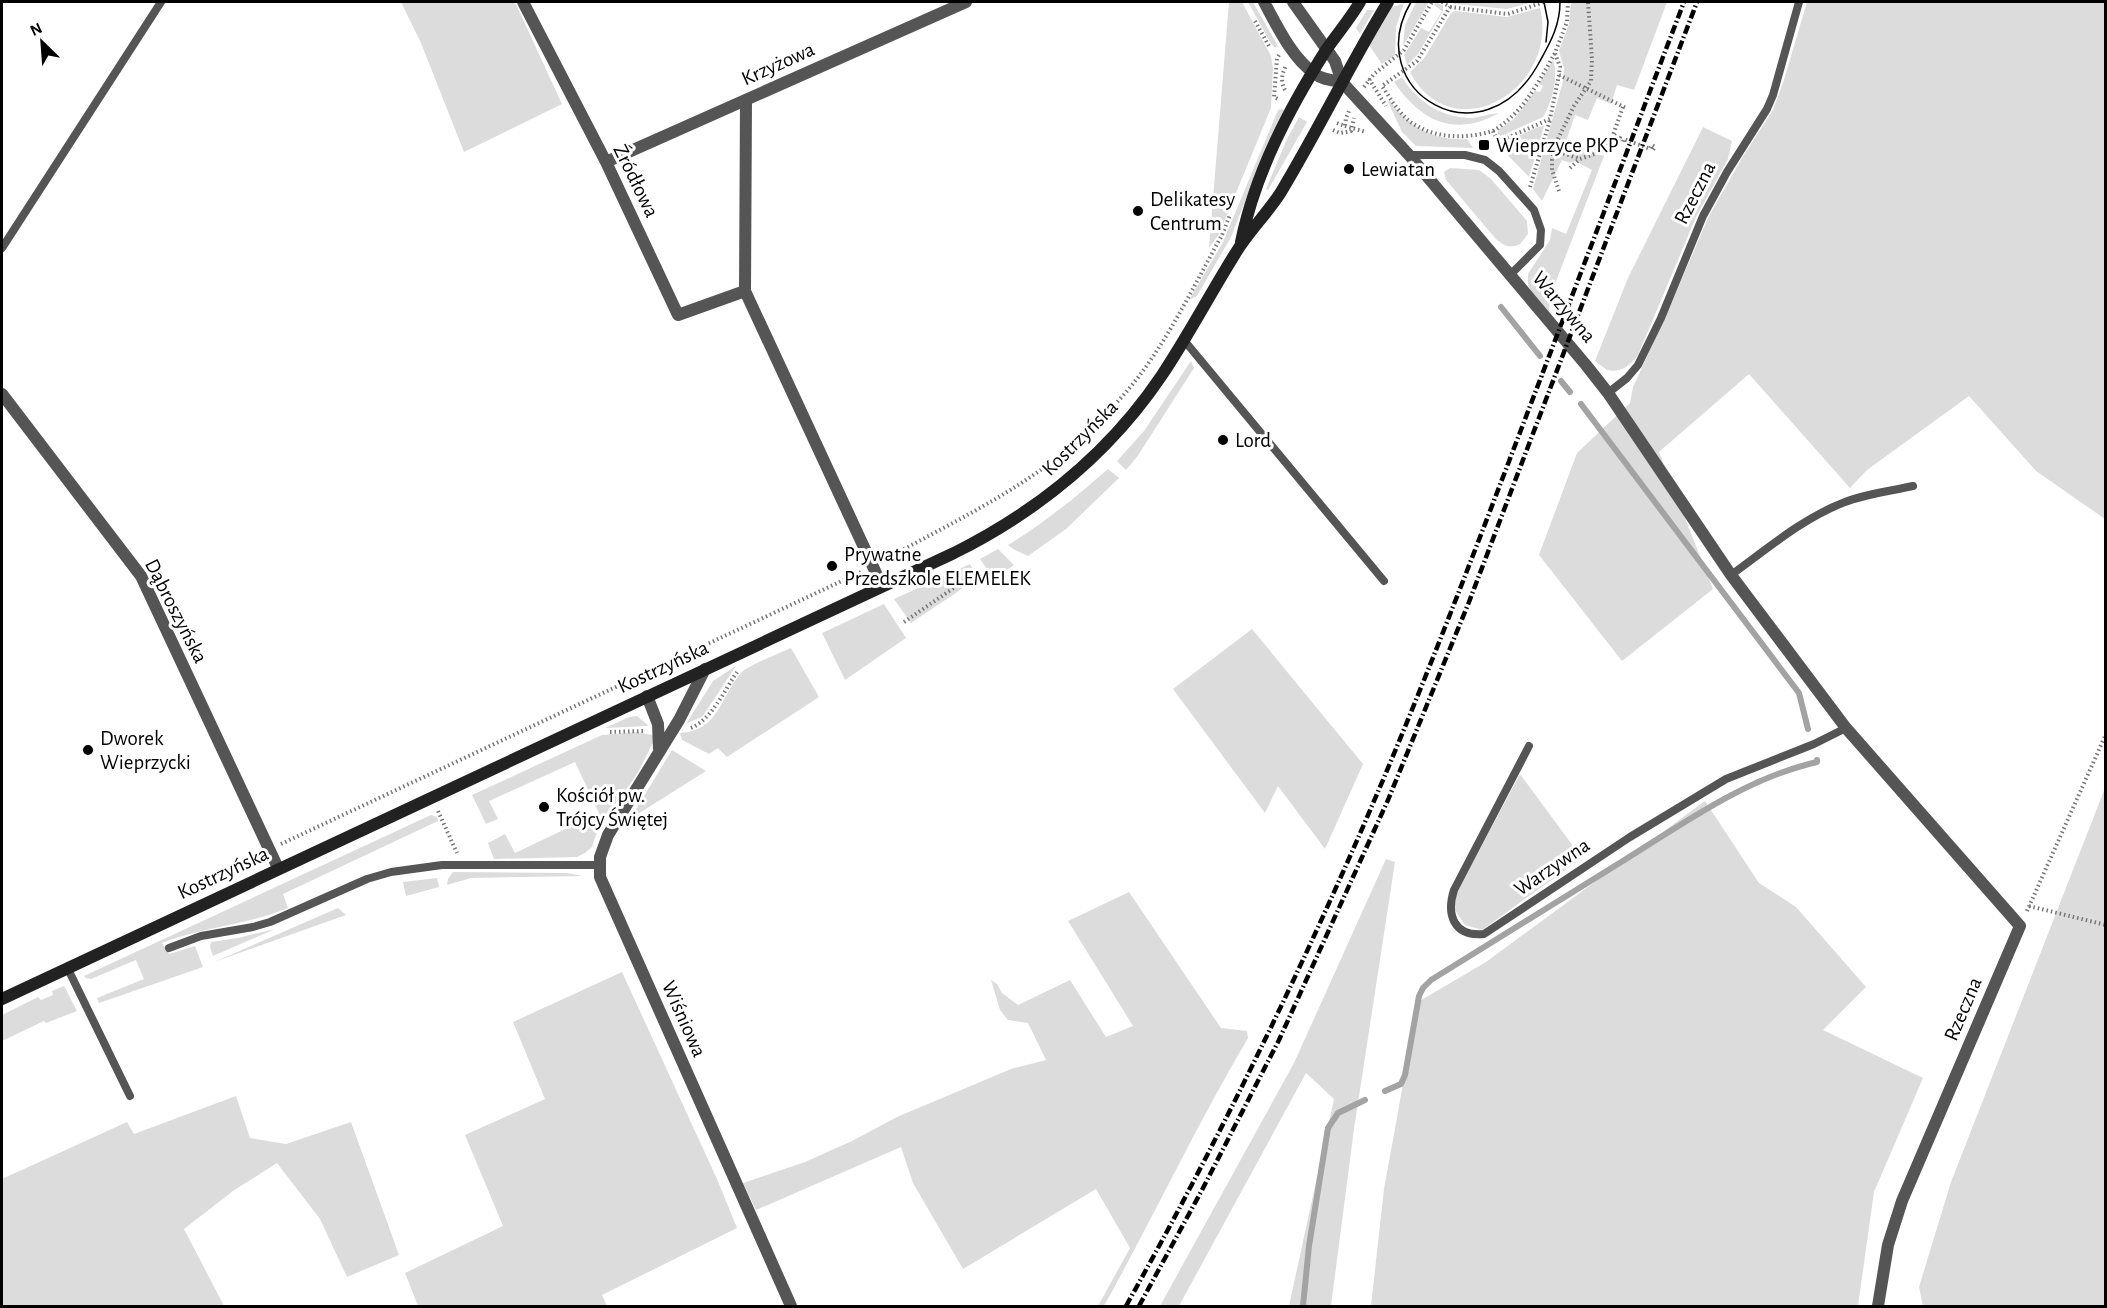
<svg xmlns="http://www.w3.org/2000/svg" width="2107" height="1308" font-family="'Alegreya Sans',sans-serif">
<rect width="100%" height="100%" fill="#fff"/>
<path fill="#dcdcdc" d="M401,2H515L562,104L464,152L421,43Z
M1229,2H1242L1271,56L1273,68L1271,108L1219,234L1209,248Z
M1248,2H1253L1278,46L1277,47H1274L1270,42Z
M1416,2H1429L1403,46L1405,25Z
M1436,2L1443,6V11L1418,54L1407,65L1404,55L1421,28L1429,32L1442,11L1434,5Z
M1451,2H1534L1507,9L1455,4Z
M1571,2H1667L1634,90L1617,85L1611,104L1597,98L1588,120L1575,115L1566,141L1604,156L1550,297L1549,312L1531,291L1528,285V274L1550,240L1552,228L1566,234L1592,170L1575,161L1570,163L1562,160L1542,201L1533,189L1563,81L1564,68L1559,51L1569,24Z
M1807,2H2105V519L2036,471L1969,396L1867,470L1850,488L1749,374L1659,452L1713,589L1622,661L1539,555L1577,453L1630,403L1633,387L1671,304L1709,216L1742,158L1773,110L1783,83Z
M1404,3L1396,27L1395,55L1382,64L1369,45L1390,8Z
M1540,8C1560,88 1453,153 1410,72L1425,57L1451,13L1455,11L1507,17Z
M1367,10H1374L1360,34L1356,28Z
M1553,60C1559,77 1552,102 1543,117L1501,136L1498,135V130L1514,119L1535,91L1540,92L1543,86L1539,84Z
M1402,77C1417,102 1442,118 1472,118C1481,117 1492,113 1499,113C1454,138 1421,121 1394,82Z
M1390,101C1409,127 1434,141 1467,139L1473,148L1416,146L1402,132L1388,102Z
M1283,109L1285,110L1269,141L1231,237L1197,296L1189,300L1223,242L1278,110Z
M1299,117L1307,122L1268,190L1266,189L1287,139Z
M1544,126L1529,177L1498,145L1538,127Z
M1703,127L1732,141L1728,159L1696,217L1638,355C1630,366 1621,373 1607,370L1595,361L1628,278Z
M1450,168L1479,170L1491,179L1527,221L1528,234L1520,244C1510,249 1504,246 1496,239L1446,180L1444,172Z
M1191,361L1194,368L1137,457L1126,470L1117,461L1144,431Z
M1108,469L1119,478L1066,529L1028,556L1013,549L1008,545C1044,523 1076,497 1108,469Z
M998,549L1014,565L994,579L980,559Z
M970,564L978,578L911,623L894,599Z
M884,604L906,638L845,680L822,633Z
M1252,629L1363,764L1325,849L1278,786L1265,813L1173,689Z
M791,648L819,697L727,757L718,748L709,754L682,740L680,733C719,731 720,697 741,673C747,666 780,653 791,648Z
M736,666L703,716L686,724L713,681Z
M637,716L649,726L605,728L629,717Z
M637,732L653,735V743L637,774L597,832L592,847L585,853L577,857L494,859L488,843L505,834L515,853L599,813L575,762L489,801L498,819L486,824L472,795L602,735Z
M672,750L706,771L630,819Z
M1520,774L1582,858L1482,930L1465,925L1455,910L1456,894Z
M2105,788V1306H1923L1919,1287L1951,1182Z
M1705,801L1759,883L1796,907L1866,987L1823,1030L1923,1078L1874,1192L1858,1306H1371L1384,1189L1418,1002L1486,962Z
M431,815L437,817L438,821L283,894L288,908C247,925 203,927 162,943L169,954L195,946L203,967L99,1003L97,998L144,979L136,960L91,979L86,978L84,976Z
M1386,859L1395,862L1354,1129L1331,1306H1289L1334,1099L1306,1073L1179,1306H1160L1294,1063Z
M453,872L567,873L583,876L471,878L447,885L448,879Z
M437,878L439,887L406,896L403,882Z
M1129,892L1221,1028L1247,1031L1248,1038C1196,1126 1153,1218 1104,1306H1098L1130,1248L1096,1189L963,1269L913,1183L901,1147L756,1210L743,1183L805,1162L852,1141L897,1117L1011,1069L1046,1060L1028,1023L1008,1020L1000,1010L991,980L997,984L1002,993L1018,1005L1070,980L1106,1037L1133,1026L1068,921Z
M338,908L346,915L214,962Z
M275,929L213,956L210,947L211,942L238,938Z
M622,972L717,1179L737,1228L602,1295L607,1306H418L405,1273L503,1226L465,1135L545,1099L513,1022Z
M64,986L77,1011L46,1023L44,1021L2,1041V1015L38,997L41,1000L53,995L52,991Z
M236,1096L250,1138L286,1144L351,1122L399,1255L347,1277L320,1219L277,1163L233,1191L184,1229L224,1306H2V1179L127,1122L134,1134Z"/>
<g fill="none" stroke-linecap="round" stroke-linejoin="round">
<path stroke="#a3a3a3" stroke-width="6" d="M1501,307L1540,356
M1561,381L1570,392
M1581,404L1799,693L1808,729
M1385,1091L1401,1084L1405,1075L1419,996L1423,988L1431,980C1496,940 1561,899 1626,859C1687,821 1747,778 1817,762V760
M1303,1306L1309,1246L1328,1128L1338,1113L1365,1100"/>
<path stroke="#777" stroke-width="4" stroke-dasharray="1.5 3" stroke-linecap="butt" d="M1442,2L1450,7L1417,61L1382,86C1391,99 1399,114 1412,123C1436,139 1466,139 1493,131L1498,142L1550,119L1559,75L1560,67L1555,53L1567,22L1568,2
M1450,7L1508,14L1544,2
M1255,21L1269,46
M1279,55L1277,58L1274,97L1280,100
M1559,75L1626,108
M1369,79L1386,106
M1364,87L1374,74L1404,50L1432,2
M1285,90C1281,82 1281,75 1286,66
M1623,107L1613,135L1620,138L1619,141L1623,142L1624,139L1650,149L1652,145L1655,147L1653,150L1655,151
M1337,123L1345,126L1346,118L1349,111
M1345,126L1366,132
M1333,130L1340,133L1351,131L1354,118
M1493,131C1523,113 1538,83 1555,53
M1542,146L1580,159
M1570,168L1580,159L1603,151L1613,135
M1530,187L1550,120
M1559,191L1552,170V160L1556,143L1574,106L1591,81L1592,59L1588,2
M884,560C944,527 1007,497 1061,455C1085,437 1107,414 1127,391C1165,347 1193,287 1222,235L1230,215
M904,622L980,570
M691,728C712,719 724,691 737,672
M610,732L644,731
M438,811L457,853
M281,844L861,572
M2029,906L2106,925
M2027,911L2106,734"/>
<path stroke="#555" stroke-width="8" d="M1409,155H1465L1485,160L1499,171L1534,210L1541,230L1540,245L1511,274
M2,248L161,2
M1183,339L1384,581
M1608,393L1627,378L1638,365L1661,318L1703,216L1727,172L1767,109L1773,95L1799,2
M1731,575C1767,549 1803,518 1845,502C1866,494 1891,491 1913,486
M1529,746L1454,890C1446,915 1454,937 1484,934L1630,837L1726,779L1814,744L1846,728
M169,948L201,936L253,927L270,922L367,879L391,872L442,865H599
M67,967L130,1096"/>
<path stroke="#555" stroke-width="12" d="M523,2L606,162L678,315L745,291
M1342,82L1409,155L1586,365L1608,393L1731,575L1846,728L2020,926L1902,1201L1888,1245L1878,1306
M746,100L745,291L882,586
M606,162L966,2
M2,394L141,576L278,868
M705,669L679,720L608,835L600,857V877L791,1306
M647,696L658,724L659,749"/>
<path stroke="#555" stroke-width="12" d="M1264,2C1277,26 1292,58 1315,74C1323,80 1332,80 1342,82L1335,61L1293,2"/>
<path stroke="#222" stroke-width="12" d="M1241,242C1255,173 1289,109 1326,50C1337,34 1350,19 1360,2
M2,999L954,553C1038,511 1109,454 1162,375C1188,336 1210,294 1235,254C1248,232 1267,214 1281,192C1319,129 1350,64 1388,2"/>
<path stroke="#000" stroke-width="1.5" d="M1411,2C1359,90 1483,168 1540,61C1551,41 1560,25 1560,2
M1544,2L1548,22L1546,42"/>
<path stroke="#000" stroke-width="4.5" stroke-dasharray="9 3 1.5 3" stroke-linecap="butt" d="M1126,1306C1205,1165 1277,1020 1343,872C1407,729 1463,582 1519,435C1574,291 1629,146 1684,2
M1139,1306L1202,1190L1279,1040L1388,800L1469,602L1697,2"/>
</g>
<g fill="#000" stroke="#fff" stroke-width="2">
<rect x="1478" y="139" width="12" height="12" rx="3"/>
<circle cx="1349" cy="169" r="6"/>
<circle cx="1138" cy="211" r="6"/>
<circle cx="1223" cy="440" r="6"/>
<circle cx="832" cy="566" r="6"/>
<circle cx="88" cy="750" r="6"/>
<circle cx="544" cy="807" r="6"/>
</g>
<g text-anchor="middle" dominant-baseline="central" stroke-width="6" stroke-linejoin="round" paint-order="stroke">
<g font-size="21" fill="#000" stroke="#fff">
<text transform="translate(778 64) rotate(-24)">Krzyżowa</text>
<text transform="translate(636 181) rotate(64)">Źródłowa</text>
<text transform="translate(1695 193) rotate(-63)">Rzeczna</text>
<text transform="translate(1564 307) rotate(50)">Warzywna</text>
<text transform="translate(1080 438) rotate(-45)">Kostrzyńska</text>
<text transform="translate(176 611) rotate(63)">Dąbroszyńska</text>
<text transform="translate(663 667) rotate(-25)">Kostrzyńska</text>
<text transform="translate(1552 867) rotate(-34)">Warzywna</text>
<text transform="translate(223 873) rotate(-25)">Kostrzyńska</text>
<text transform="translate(1963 1009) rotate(-67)">Rzeczna</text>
<text transform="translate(684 1019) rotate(66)">Wiśniowa</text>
</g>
<g font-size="21" fill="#000" stroke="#fff" text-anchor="start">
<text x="1496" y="145">Wieprzyce PKP</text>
<text x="1361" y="169">Lewiatan</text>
<text x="1150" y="199">Delikatesy<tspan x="1150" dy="24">Centrum</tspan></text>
<text x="1235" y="440">Lord</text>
<text x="844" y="554">Prywatne<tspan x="844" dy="24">Przedszkole ELEMELEK</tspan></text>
<text x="100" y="738">Dworek<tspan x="100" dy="24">Wieprzycki</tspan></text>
<text x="556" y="795">Kościół pw.<tspan x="556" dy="24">Trójcy Świętej</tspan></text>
</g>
</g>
<rect width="2107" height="1308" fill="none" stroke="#000000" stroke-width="6"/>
<g transform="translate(42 42) rotate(335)" stroke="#ffffff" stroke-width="4.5" paint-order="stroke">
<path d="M0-4.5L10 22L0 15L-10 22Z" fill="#000000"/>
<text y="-9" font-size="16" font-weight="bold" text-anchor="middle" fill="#000000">N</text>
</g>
</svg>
